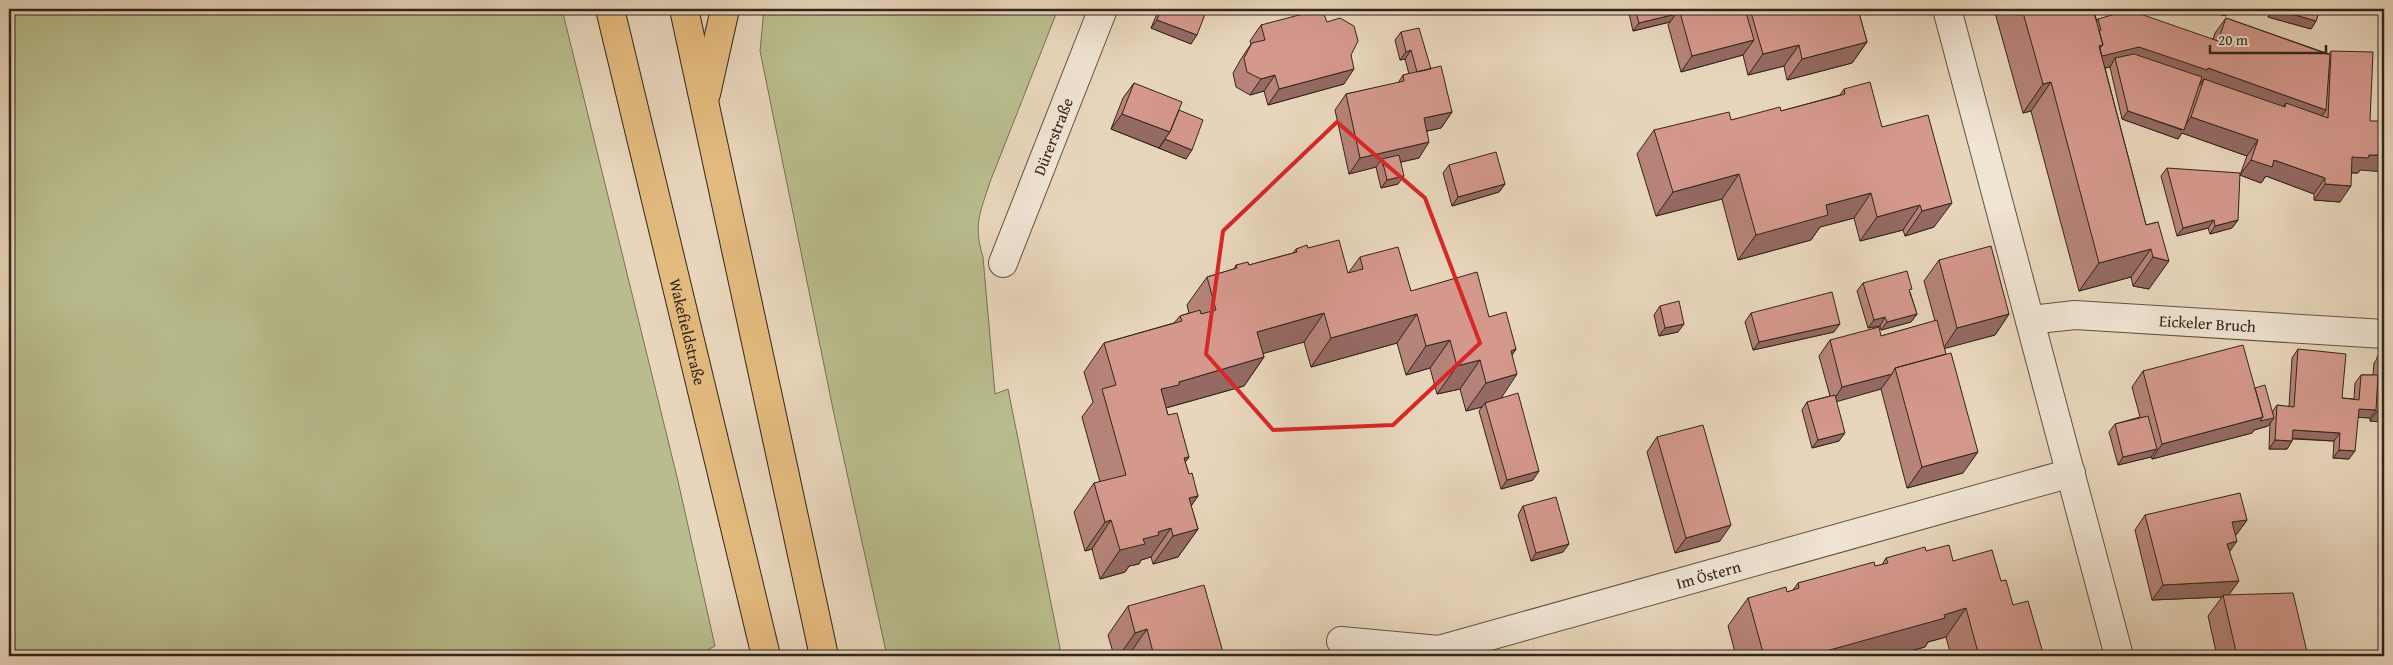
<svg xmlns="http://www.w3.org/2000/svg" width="2393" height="665" font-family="'Gentium Book Plus',serif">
<rect width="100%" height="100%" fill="#e8d6bc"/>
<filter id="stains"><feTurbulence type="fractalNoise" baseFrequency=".004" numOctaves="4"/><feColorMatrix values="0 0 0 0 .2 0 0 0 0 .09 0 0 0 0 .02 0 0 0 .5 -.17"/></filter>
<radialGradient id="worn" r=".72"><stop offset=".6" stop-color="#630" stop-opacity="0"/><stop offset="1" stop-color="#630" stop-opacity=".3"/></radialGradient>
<path fill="#b9bd8e" stroke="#767154" d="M9,9H562L678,481L715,646L696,656H9Z
M764,9H1058L990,182C980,213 973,225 983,257L995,394L1008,389L1060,648L1058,656H887L834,414L760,51Z"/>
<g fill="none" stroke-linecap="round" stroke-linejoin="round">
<g stroke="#605143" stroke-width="30">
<g id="minor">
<path d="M1947,9L2119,656"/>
<path id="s1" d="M1003,263L1103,9"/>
<path id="s2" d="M2030,320L2075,315L2384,334"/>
<path id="s3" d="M1341,641L1439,650L2071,473"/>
</g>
</g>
<g stroke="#32251b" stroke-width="30">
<g id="major">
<path id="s4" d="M610,9L766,656"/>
<path d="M684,9L824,656"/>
<path d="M706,94L725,9"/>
</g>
</g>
<use href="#minor" stroke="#f0e4d3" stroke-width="28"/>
<use href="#major" stroke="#e4bb7e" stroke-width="28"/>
</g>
<path fill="#b68378" stroke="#32251b" d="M1159,9H1207L1191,44L1151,28Z
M1628,9H1858L1867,42L1852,63L1787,80L1784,66L1748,75L1743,55L1681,72L1668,25L1670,22L1633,31Z
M1994,9H2093L2097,21L2098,19L2213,39L2215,33L2226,18L2329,54L2331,51L2360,170L2358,173H2351L2340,202L2314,200V194L2266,176L2261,183L2240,175L2247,156L2182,133L2178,139L2122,119L2110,67L2105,68L2146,225L2158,222L2149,289L2133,286L2131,277L2079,291L2031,111L2023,113Z
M2271,9H2320L2316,21L2311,29L2268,17Z
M1327,22L1351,55L1344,84L1268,105L1264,91L1250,95L1236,87L1233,73L1241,59L1251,44L1250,41L1261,25Z
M1401,32L1431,69L1452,112L1441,128L1427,131L1419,158L1401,162L1398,184L1381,188L1376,167L1349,174L1335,110L1346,94L1398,83L1403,75L1409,74L1405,59L1400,60L1395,40Z
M2384,49V62L2381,61Z
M1134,83L1179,110L1186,159L1111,129L1123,98Z
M1844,89L1882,127L1934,227L1905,236L1903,230L1860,241L1854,218L1820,227L1811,240L1738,260L1722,199L1656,216L1637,154L1654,130L1731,120L1781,111L1840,95Z
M1449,165L1505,184L1499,192L1452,206L1443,173Z
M2167,168L2238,220L2232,228L2210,234L2208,228L2177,236L2161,176Z
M1308,248L1348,273L1349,272L1360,257L1411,291L1489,317L1516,349L1512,355L1501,398L1533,480L1501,489L1479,411L1482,407L1466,411L1460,389L1437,394L1430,368L1406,375L1397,343L1311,367L1304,342L1263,353L1264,357L1244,386L1166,408L1168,415L1189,457L1185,462L1189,474L1198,496L1191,506L1198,529L1178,557L1153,564L1151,557L1141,560L1139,564L1129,566L1125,572L1100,579L1092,549L1085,551L1074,512L1094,483L1100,482L1082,417L1093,402L1084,372L1104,343L1174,323L1180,316L1189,313L1187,305L1207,277L1234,269L1236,265H1249L1293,253L1296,249Z
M1939,260L2009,314L1995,335L1944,348L1963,473L1907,488L1881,389L1836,401L1839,441L1812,448L1802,410L1807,402L1830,396L1819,356L1830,340L1881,336L1935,321L1924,281Z
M1863,283L1910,292L1917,314L1911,322L1881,330L1880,326L1868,328L1857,291Z
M1660,306L1678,332L1659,336L1654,315Z
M1751,313L1834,332L1753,350L1745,322Z
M2384,346V422L2370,421V418L2358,417L2349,459L2333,458L2334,441L2293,439L2287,449H2269L2270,422L2268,426L2254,430L2252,433L2152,459L2151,457L2118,465L2109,432L2115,424L2140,417L2132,387L2143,371L2255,388L2272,412L2277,405L2289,407L2292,358L2298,349L2342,398L2354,399L2355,383L2361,375H2373L2374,363L2377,359V357Z
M1657,437L1720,541L1675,553L1647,452Z
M1523,506L1563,552L1531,561L1518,515Z
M2145,515L2247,520L2236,535H2235L2229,552V595L2303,656H2217L2208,616L2222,597L2152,600L2135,530Z
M1926,551L1953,561L2001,581L2013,605L2043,653L2056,656H1951L1946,637L1928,642L1925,647L1890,656H1736L1728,626L1748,598L1787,592L1793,590L1798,583L1875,566L1882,565L1886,558Z
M1128,606L1224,656H1114L1108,635Z"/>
<path fill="#946a62" stroke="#32251b" d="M2195,9H2231L2226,16Z
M2274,9H2275L2316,21L2311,29L2268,17Z
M1676,14L1670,22L1633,31L1639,23Z
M1157,20L1197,35L1191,44L1151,28Z
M1754,40L1743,55L1681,72L1692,56Z
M1867,42L1852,63L1787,80L1802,59Z
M1799,45L1784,66L1748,75L1763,54Z
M2103,45L2139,47L2208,68L2326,110L2315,125L2285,107L2286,103L2279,113L2204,79L2200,85L2115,58L2110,67L2079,74L2099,46Z
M1411,50L1405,59L1400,60L1406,52Z
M2384,56V62L2381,61Z
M1354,69L1344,84L1268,105L1279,89Z
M1275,75L1264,91L1250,95L1261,79Z
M2051,82L2031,111L2023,113L2043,84Z
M2128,111L2182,130L2191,117L2258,140L2247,156L2182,133L2178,139L2122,119Z
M1452,112L1441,128L1413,134L1424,118Z
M1122,114L1170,132L1159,148L1111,129Z
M1165,139L1192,150L1186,159L1159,148Z
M1429,142L1419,158L1383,166L1382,159L1376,167L1349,174L1360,158Z
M2369,155H2384V172L2360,170L2358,173L2341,172L2352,157Z
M2251,160H2274L2325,178L2314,194L2266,176L2261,183L2240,175Z
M1739,174L1722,199L1656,216L1673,192Z
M1404,176L1398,184L1381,188L1387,180Z
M1505,184L1499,192L1452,206L1458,197Z
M2325,184L2351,186L2340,202L2314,200Z
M1871,193L1854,218L1820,227L1811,240L1738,260L1756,235L1826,205Z
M1952,203L1934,227L1905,236L1922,211Z
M1920,205L1903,230L1860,241L1877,217Z
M2214,220L2208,228L2177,236L2183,228Z
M2238,220L2232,228L2210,234L2215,226Z
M2151,249L2131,277L2079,291L2099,263Z
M2153,257L2169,261L2149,289L2133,286Z
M1324,313L1304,342L1237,361L1257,332Z
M1417,314L1397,343L1311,367L1331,338Z
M1917,314L1911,322L1881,330L1887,322Z
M2009,314L1995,335L1943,349L1957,328Z
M1885,317L1880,326L1868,328L1874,320Z
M1684,324L1678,332L1659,336L1665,328Z
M1840,324L1834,332L1753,350L1759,342Z
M1450,340L1430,368L1406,375L1426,346Z
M1516,349L1496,378L1511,351Z
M1264,357L1244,386L1162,409L1161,389L1179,382Z
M1480,360L1460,389L1437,394L1457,366Z
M1517,374L1498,403H1485L1482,407L1466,411L1486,383Z
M1892,374L1881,389L1832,403L1842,387Z
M2381,406H2384V422L2370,421Z
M2359,409L2376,410L2370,418L2353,417Z
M2263,417L2274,418L2268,426L2254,430L2252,433L2152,459L2162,444Z
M2293,430L2340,433L2334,441L2288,438Z
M1845,433L1839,441L1812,448L1818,440Z
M2275,440L2292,441L2287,449H2269Z
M2157,449L2151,457L2118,465L2123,457Z
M2339,450L2355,451L2349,459L2333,458Z
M1978,452L1963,473L1907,488L1922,467Z
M1189,457L1169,485L1184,458Z
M1539,471L1533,480L1501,489L1507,480Z
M1198,496L1178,524L1189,498Z
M1111,520L1092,549L1085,551L1105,522Z
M2247,520L2236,535L2221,538L2232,522Z
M1731,525L1720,541L1675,553L1686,538Z
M1171,528L1151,557L1141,560L1139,564L1129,566L1125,572L1100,579L1120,550L1158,532Z
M1198,529L1178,557L1153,564L1173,536Z
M2237,541L2226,557L2227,544Z
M1569,544L1563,552L1531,561L1536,553Z
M2239,581L2228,596L2223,595L2222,597L2152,600L2163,585Z
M1966,608L1946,637L1928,642L1925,647L1890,656H1808Z
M1147,629L1128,656H1119L1135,633Z
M2307,652L2303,656H2281Z"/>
<path fill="#d4988c" stroke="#32251b" d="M1161,9H1207L1197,35L1157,20Z
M1322,9L1327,22L1340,18L1354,26L1358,41L1351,55L1354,69L1279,89L1275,75L1261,79L1247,72L1244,58L1252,43L1265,40L1261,25Z
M1635,9H1680H1679L1676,14L1639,23Z
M1679,9H1745L1754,40L1692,56Z
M1750,9H1858L1867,42L1802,59L1799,45L1763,54Z
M2022,9H2093L2103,45L2099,46L2146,225L2158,222L2169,261L2153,257L2151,249L2099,263L2051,82L2043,84Z
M2275,9H2320L2316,21Z
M2129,10L2218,41L2226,18L2330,55L2326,110L2208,68L2207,70L2139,47L2102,56L2100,48L2103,45L2099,31L2101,30L2098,19Z
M1419,28L1431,69L1417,72L1411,50L1406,52L1401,32Z
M2331,51L2373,52L2370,121H2384V155H2369L2368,158L2352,157L2351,186L2325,184V178L2274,160L2272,167L2251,160L2258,140L2191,117L2204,79L2285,107L2286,103L2328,118Z
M2134,54L2202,77L2184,130L2128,111L2115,58Z
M1441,66L1452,112L1424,118L1429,142L1360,158L1346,94L1404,81L1403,75Z
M1870,82L1882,127L1928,115L1952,203L1922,211L1920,205L1877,217L1871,193L1826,205L1828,215L1756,235L1739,174L1673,192L1654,130L1729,112L1731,120L1780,107L1781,111L1845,94L1844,89Z
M1134,83L1182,102L1170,132L1122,114Z
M1179,110L1203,120L1192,150L1165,139L1170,132Z
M1496,152L1505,184L1458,197L1449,165Z
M1399,155L1404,176L1387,180L1382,159Z
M2167,168L2240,173L2238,220L2215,226L2214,220L2183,228Z
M1339,240L1348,273L1363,269L1360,257L1398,247L1411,291L1477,272L1489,317L1506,312L1516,349L1511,351L1517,374L1486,383L1480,360L1457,366L1450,340L1426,346L1417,314L1331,338L1324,313L1257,332L1264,357L1179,382V385L1161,389L1168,415L1177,413L1189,457L1184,458L1189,474L1192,473L1198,496L1189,498L1198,529L1173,536L1171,528L1158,532L1159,535L1143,539L1145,544L1120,550L1111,520L1105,522L1094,483L1126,475L1102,389L1116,385L1104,343L1182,321L1180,316L1200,310L1201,314L1216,310L1207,277L1237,268L1236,265L1248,262L1249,265L1297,252L1296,249L1307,245L1308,248Z
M1991,246L2009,314L1957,328L1939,260Z
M1907,271L1912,289L1909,290L1917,314L1887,322L1885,317L1874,320L1863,283Z
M1832,292L1840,324L1759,342L1751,313Z
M1679,301L1684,324L1665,328L1660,306Z
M1937,320L1946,354L1895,368L1892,374L1842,387L1830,340L1879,327L1881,336Z
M2243,345L2263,417L2162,444L2143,371Z
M2298,349L2346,354L2342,398L2359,400L2361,375H2378L2376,410L2359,409L2355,451L2339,450L2340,433L2293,430L2292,441L2275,440L2277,405L2294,407Z
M1951,353L1978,452L1922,467L1895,368Z
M2384,356V406H2381Z
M2265,385L2274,418L2260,421L2263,417L2255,388Z
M1518,393L1539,471L1507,480L1485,403Z
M1835,395L1845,433L1818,440L1807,402Z
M2148,416L2157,449L2123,457L2115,424Z
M1703,425L1731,525L1686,538L1657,437Z
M2240,493L2247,520L2232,522L2237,541L2227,544L2239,581L2163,585L2145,515Z
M1556,497L1569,544L1536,553L1523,506Z
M1949,545L1953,561L1992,550L2001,581L2006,580L2013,605L2028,601L2043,653L2054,650L2056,656H1979L1966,608L1944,615L1945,618L1808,656H1764L1748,598L1786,587L1787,592L1799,588L1798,583L1874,562L1875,566L1888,563L1886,558L1925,547L1926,551Z
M1204,585L1224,656H1154L1147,629L1135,633L1128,606Z
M2293,593L2307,652L2281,656H2237L2223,595Z"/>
<path fill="none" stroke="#d62828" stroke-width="4" stroke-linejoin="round" d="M1337,122L1425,198L1480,343L1393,425L1273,430L1206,354L1223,231Z"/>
<g text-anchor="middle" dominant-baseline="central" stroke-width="5" stroke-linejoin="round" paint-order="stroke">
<g font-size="16" fill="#32251b" stroke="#f0e4d3">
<text stroke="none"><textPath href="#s1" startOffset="136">Dürerstraße</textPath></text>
<text stroke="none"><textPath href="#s2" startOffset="178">Eickeler Bruch</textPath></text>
<text stroke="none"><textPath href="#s4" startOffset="332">Wakefieldstraße</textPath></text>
<text stroke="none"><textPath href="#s3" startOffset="378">Im Östern</textPath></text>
</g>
</g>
<rect width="2393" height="665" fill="none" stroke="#e8d6bc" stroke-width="30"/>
<rect x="10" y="10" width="2373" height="645" fill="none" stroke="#32251b" stroke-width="2.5"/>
<rect x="15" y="15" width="2363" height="635" fill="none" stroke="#32251b"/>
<path d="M2210 45v8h116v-8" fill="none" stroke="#32251b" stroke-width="2.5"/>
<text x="2218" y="45" font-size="15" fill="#32251b" stroke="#f0e4d3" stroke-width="4" paint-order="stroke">20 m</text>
<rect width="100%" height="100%" filter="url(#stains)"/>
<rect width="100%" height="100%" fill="url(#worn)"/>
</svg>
